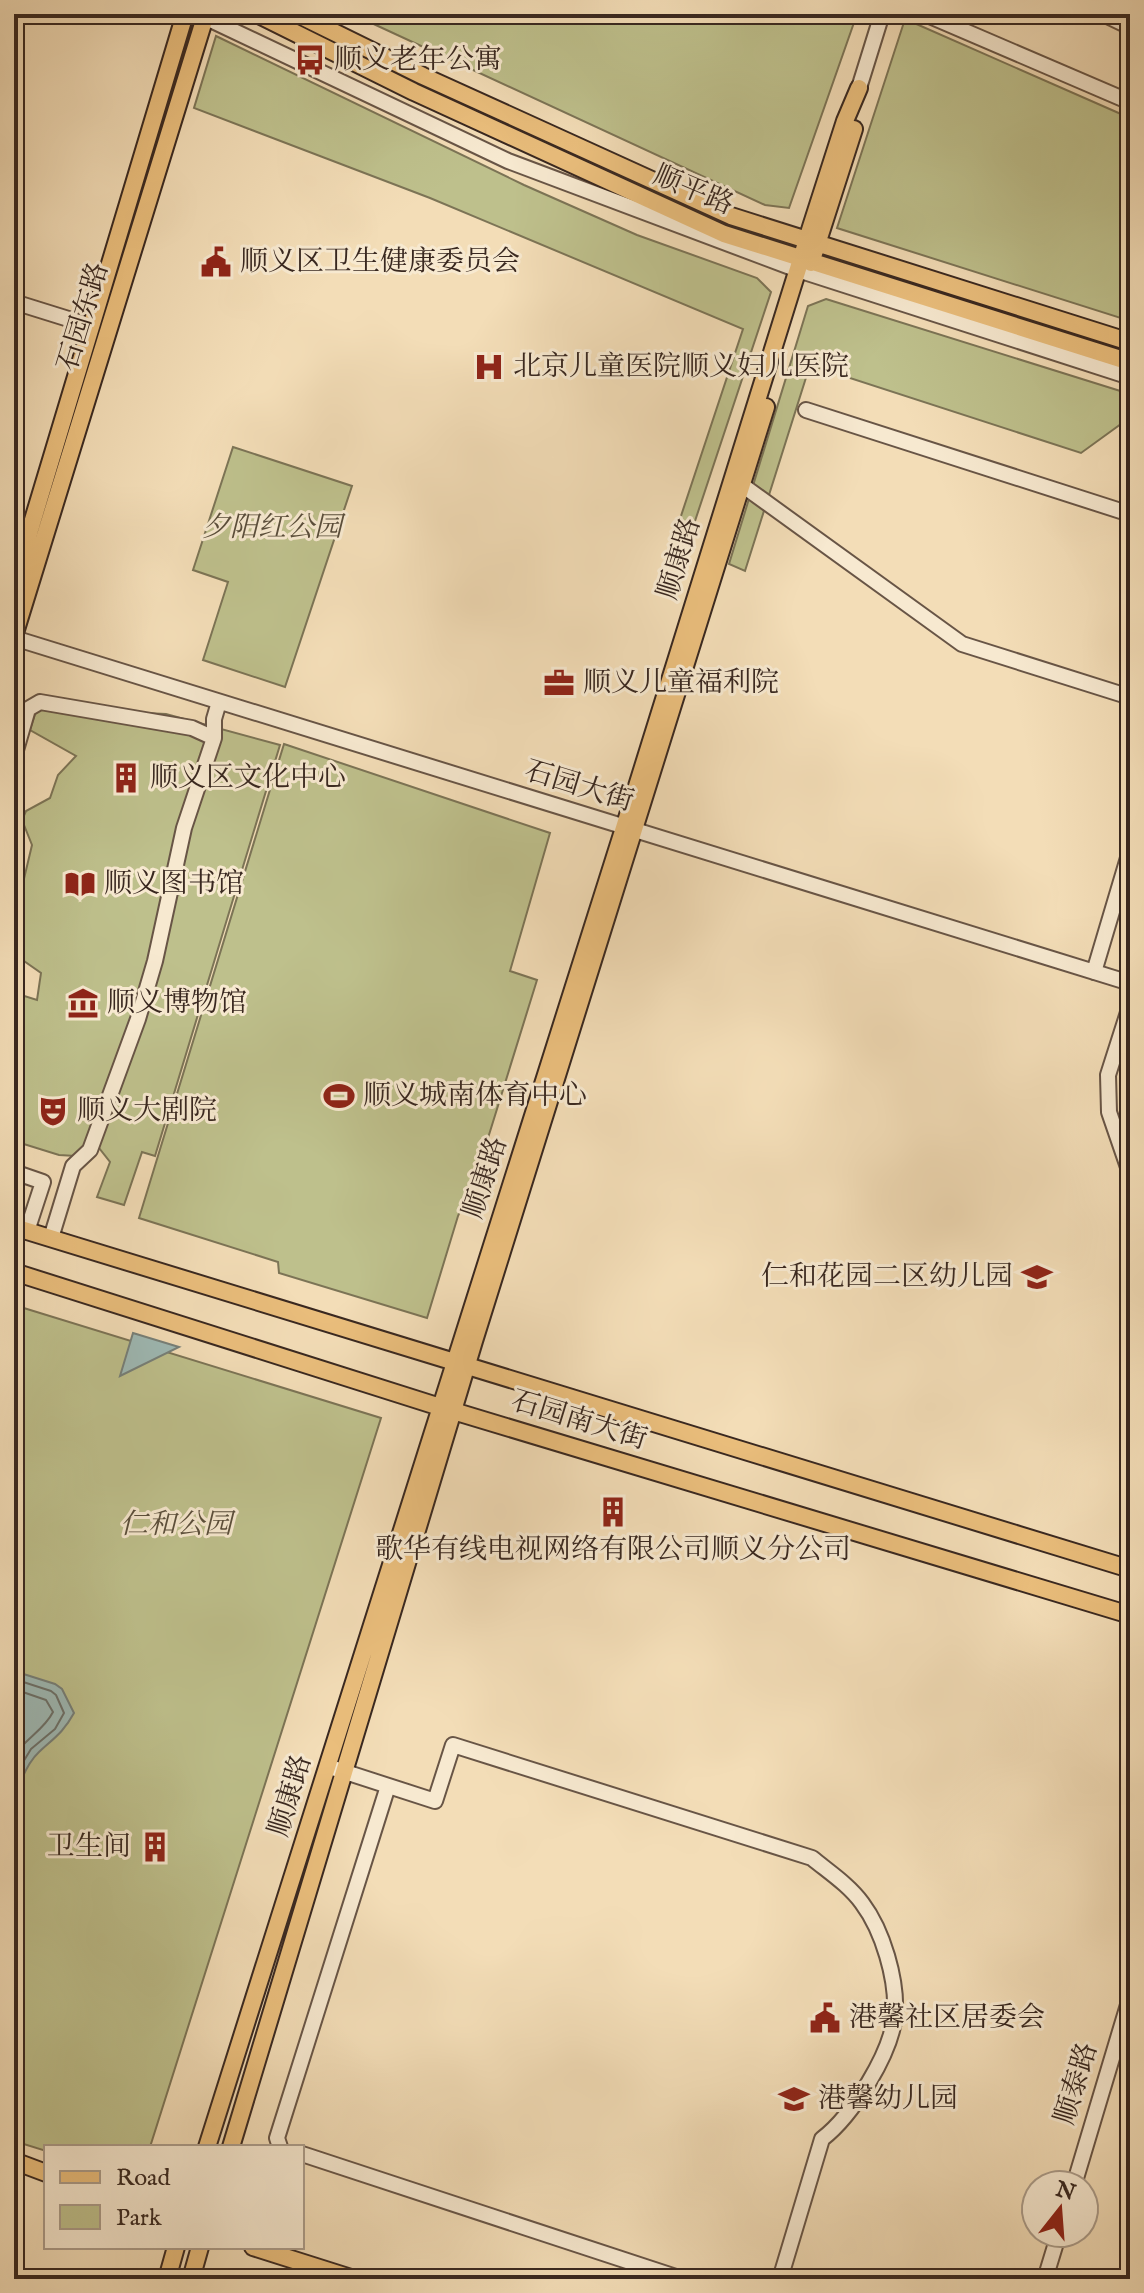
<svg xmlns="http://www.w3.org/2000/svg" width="1144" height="2293" font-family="'IM FELL English','Noto Serif SC',serif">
<rect width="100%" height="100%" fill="#f3ddb7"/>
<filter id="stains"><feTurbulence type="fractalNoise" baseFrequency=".0025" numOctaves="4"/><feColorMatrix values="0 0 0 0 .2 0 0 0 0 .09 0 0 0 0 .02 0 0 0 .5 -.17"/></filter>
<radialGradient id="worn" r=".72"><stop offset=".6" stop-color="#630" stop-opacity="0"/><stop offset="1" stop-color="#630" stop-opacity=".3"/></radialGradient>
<path fill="#bec08c" stroke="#7c7456" stroke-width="2" d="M352,14H857L789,208L765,205Z
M905,19L1130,118V321L837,228Z
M216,36L524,185L637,235L757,278L771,292L693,527L675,534L743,329L430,198L194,108Z
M826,299L1130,394V430L1121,424L1081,453L810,365L745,571L729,564L808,306Z
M233,447L352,486L285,687L203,660L228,582L193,570Z
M37,708L166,714L280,745L155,1156L142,1152L124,1205L97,1197L110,1162L99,1148H85L76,1156L59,1155L14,1141V1008L18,994L37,1000L41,973L14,954V882L23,883L32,845L22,820L26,811L50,798L58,775L76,756L30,730Z
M284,744L550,833L510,971L537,980L479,1167L458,1216L427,1318L279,1273L278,1262L139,1218Z
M14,1305L381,1418L150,2147H46V2151L14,2141Z"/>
<path fill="#9ebab6" stroke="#76807a" stroke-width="2" d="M133,1333L179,1347L120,1376Z
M14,1671L55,1684L62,1689L74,1713C63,1733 54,1738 39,1752C26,1764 19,1784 14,1800Z"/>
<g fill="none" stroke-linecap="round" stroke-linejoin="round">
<path stroke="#6c716b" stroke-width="2" d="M14,1679L51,1691L56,1695L64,1713L55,1729L31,1749L14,1777
M14,1689L46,1700L53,1712C44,1730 25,1739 14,1756"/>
<g stroke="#685546" stroke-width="18">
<path id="minor" d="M198,14L508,161L798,270L1130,377
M925,14L1130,102
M1103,14L1130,27
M859,88L882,14
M14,302L91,326
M806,410L1130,514
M742,485L962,644L1130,697
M14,638L1130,983
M14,757L28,709L40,702L192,728L214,738
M1094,972L1130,851
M1130,1006L1108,1075L1109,1112L1130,1173
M14,1172L43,1182L27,1231
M51,1238L73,1166L90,1150L138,1019L155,961L184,828L214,738V719L219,702
M333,1768L435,1801L453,1745L812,1858C829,1872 849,1885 862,1903C883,1931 897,1979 895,2014C892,2053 852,2116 822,2139L780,2279
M280,2147L277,2138L388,1786
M302,2154L682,2279
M1074,2185L1130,1998
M1045,2279L1059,2233"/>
</g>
<g stroke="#392820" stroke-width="20">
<path id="major" d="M257,14L414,92L724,234L1130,362
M297,14L423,76L731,216L1130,342
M811,263L854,129
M14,583L185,14
M14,636L206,14
M14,1227L1130,1569
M14,1272L440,1407L1130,1615
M207,2147L624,828L811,227L845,121L859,88
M231,2147L474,1341L766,407
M14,2161L46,2173
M253,2247L354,2279
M167,2279L176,2247
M191,2279L200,2247"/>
</g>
<use href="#minor" stroke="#f7e9d0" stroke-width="14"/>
<use href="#major" stroke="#eabe7c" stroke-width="16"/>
</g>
<defs>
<g id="bus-bare" transform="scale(2.4)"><path d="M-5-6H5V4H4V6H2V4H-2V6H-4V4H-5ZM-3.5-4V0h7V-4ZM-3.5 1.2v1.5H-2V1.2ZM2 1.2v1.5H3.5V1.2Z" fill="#8f2418" stroke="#f7e9d0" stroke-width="2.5" paint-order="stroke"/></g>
<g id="civic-bare" transform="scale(2.4)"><path d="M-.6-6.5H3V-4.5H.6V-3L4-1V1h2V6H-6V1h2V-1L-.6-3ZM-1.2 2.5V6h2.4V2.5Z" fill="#8f2418" stroke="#f7e9d0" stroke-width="2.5" paint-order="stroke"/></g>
<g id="hospital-bare" transform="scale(2.4)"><path d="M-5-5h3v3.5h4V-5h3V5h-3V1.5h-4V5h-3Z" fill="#8f2418" stroke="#f7e9d0" stroke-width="2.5" paint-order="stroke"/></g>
<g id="office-bare" transform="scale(2.4)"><path d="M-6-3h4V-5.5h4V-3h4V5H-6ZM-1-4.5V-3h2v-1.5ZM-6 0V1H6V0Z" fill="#8f2418" stroke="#f7e9d0" stroke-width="2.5" paint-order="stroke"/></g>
<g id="building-bare" transform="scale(2.4)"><path d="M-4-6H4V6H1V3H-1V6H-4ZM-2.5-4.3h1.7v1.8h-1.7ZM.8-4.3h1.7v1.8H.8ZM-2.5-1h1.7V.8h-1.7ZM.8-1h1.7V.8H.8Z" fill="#8f2418" stroke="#f7e9d0" stroke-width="2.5" paint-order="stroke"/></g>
<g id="library-bare" transform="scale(2.4)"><path d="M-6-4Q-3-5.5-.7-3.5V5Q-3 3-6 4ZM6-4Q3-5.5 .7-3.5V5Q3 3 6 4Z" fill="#8f2418" stroke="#f7e9d0" stroke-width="2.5" paint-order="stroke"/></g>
<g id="museum-bare" transform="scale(2.4)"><path d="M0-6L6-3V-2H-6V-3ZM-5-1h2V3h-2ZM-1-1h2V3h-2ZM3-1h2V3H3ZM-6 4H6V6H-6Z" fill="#8f2418" stroke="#f7e9d0" stroke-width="2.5" paint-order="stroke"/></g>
<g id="stadium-bare" transform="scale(2.4)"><path d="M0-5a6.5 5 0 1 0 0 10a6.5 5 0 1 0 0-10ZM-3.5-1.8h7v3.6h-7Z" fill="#8f2418" stroke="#f7e9d0" stroke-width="2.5" paint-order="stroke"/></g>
<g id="theatre-bare" transform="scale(2.4)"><path d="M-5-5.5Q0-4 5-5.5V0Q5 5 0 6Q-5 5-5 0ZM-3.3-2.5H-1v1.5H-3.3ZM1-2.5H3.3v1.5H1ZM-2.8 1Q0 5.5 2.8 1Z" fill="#8f2418" stroke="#f7e9d0" stroke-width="2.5" paint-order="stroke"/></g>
<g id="school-bare" transform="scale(2.4)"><path d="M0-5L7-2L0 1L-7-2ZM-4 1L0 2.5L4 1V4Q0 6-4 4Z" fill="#8f2418" stroke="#f7e9d0" stroke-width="2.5" paint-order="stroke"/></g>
</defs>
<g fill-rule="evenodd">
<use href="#bus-bare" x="310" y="60"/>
<use href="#civic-bare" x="216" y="262"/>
<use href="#hospital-bare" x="489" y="367"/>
<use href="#office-bare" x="559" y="683"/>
<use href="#building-bare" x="126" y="778"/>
<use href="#library-bare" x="80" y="884"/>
<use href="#museum-bare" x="83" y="1003"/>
<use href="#stadium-bare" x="339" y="1096"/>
<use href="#theatre-bare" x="53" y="1111"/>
<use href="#school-bare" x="1037" y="1277"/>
<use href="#building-bare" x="613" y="1512"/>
<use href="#building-bare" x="155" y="1847"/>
<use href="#civic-bare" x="825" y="2018"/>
<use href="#school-bare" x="794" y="2099"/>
</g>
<g text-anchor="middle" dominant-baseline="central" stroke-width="6" stroke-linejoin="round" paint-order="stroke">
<g font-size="28" fill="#392820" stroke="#f7e9d0" text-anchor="start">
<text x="334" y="60">顺义老年公寓</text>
<text x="240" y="262">顺义区卫生健康委员会</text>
<text x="513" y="367">北京儿童医院顺义妇儿医院</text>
<text x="583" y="683">顺义儿童福利院</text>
<text x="150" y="778">顺义区文化中心</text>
<text x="104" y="884">顺义图书馆</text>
<text x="107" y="1003">顺义博物馆</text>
<text x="363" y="1096">顺义城南体育中心</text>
<text x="77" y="1111">顺义大剧院</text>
<text x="1013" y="1277" text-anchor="end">仁和花园二区幼儿园</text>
<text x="613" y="1550" text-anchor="middle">歌华有线电视网络有限公司顺义分公司</text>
<text x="131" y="1847" text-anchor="end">卫生间</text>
<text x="849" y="2018">港馨社区居委会</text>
<text x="818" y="2099">港馨幼儿园</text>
</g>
<g font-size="28" fill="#392820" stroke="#f7e9d0">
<text transform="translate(693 191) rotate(23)">顺平路</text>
<text transform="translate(84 317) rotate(-73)">石园东路</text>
<text transform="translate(680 559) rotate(-73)">顺康路</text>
<text transform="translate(579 787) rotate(17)">石园大街</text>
<text transform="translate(486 1178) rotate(-72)">顺康路</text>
<text transform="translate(579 1421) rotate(17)">石园南大街</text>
<text transform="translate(291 1796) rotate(-73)">顺康路</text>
<text transform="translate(1077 2084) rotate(-73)">顺泰路</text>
</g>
<g font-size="28" font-style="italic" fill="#5a4e3b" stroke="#f7e9d0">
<text x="272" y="528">夕阳红公园</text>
<text x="176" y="1525">仁和公园</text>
</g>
</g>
<rect width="1144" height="2293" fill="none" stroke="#f3ddb7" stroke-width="48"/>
<rect x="16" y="16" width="1112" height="2261" fill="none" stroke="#392820" stroke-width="4"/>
<rect x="24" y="24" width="1096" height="2245" fill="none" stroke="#392820" stroke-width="2"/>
<rect x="44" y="2145" width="260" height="104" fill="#f7e9d0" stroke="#ab9c8a" stroke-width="2"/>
<rect x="60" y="2171" width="40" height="12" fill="#eabe7c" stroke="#ab9c8a" stroke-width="2"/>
<text x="116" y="2185" font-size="24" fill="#392820">Road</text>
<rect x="60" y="2205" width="40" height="24" fill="#bec08c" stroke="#ab9c8a" stroke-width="2"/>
<text x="116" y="2225" font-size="24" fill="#392820">Park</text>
<g transform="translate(1060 2209) rotate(17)"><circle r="38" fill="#f7e9d0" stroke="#ab9c8a" stroke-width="2"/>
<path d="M0-6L14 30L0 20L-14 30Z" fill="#8f2418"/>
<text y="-12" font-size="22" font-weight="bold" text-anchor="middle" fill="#392820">N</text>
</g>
<rect width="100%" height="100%" filter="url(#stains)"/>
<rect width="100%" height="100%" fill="url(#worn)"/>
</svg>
